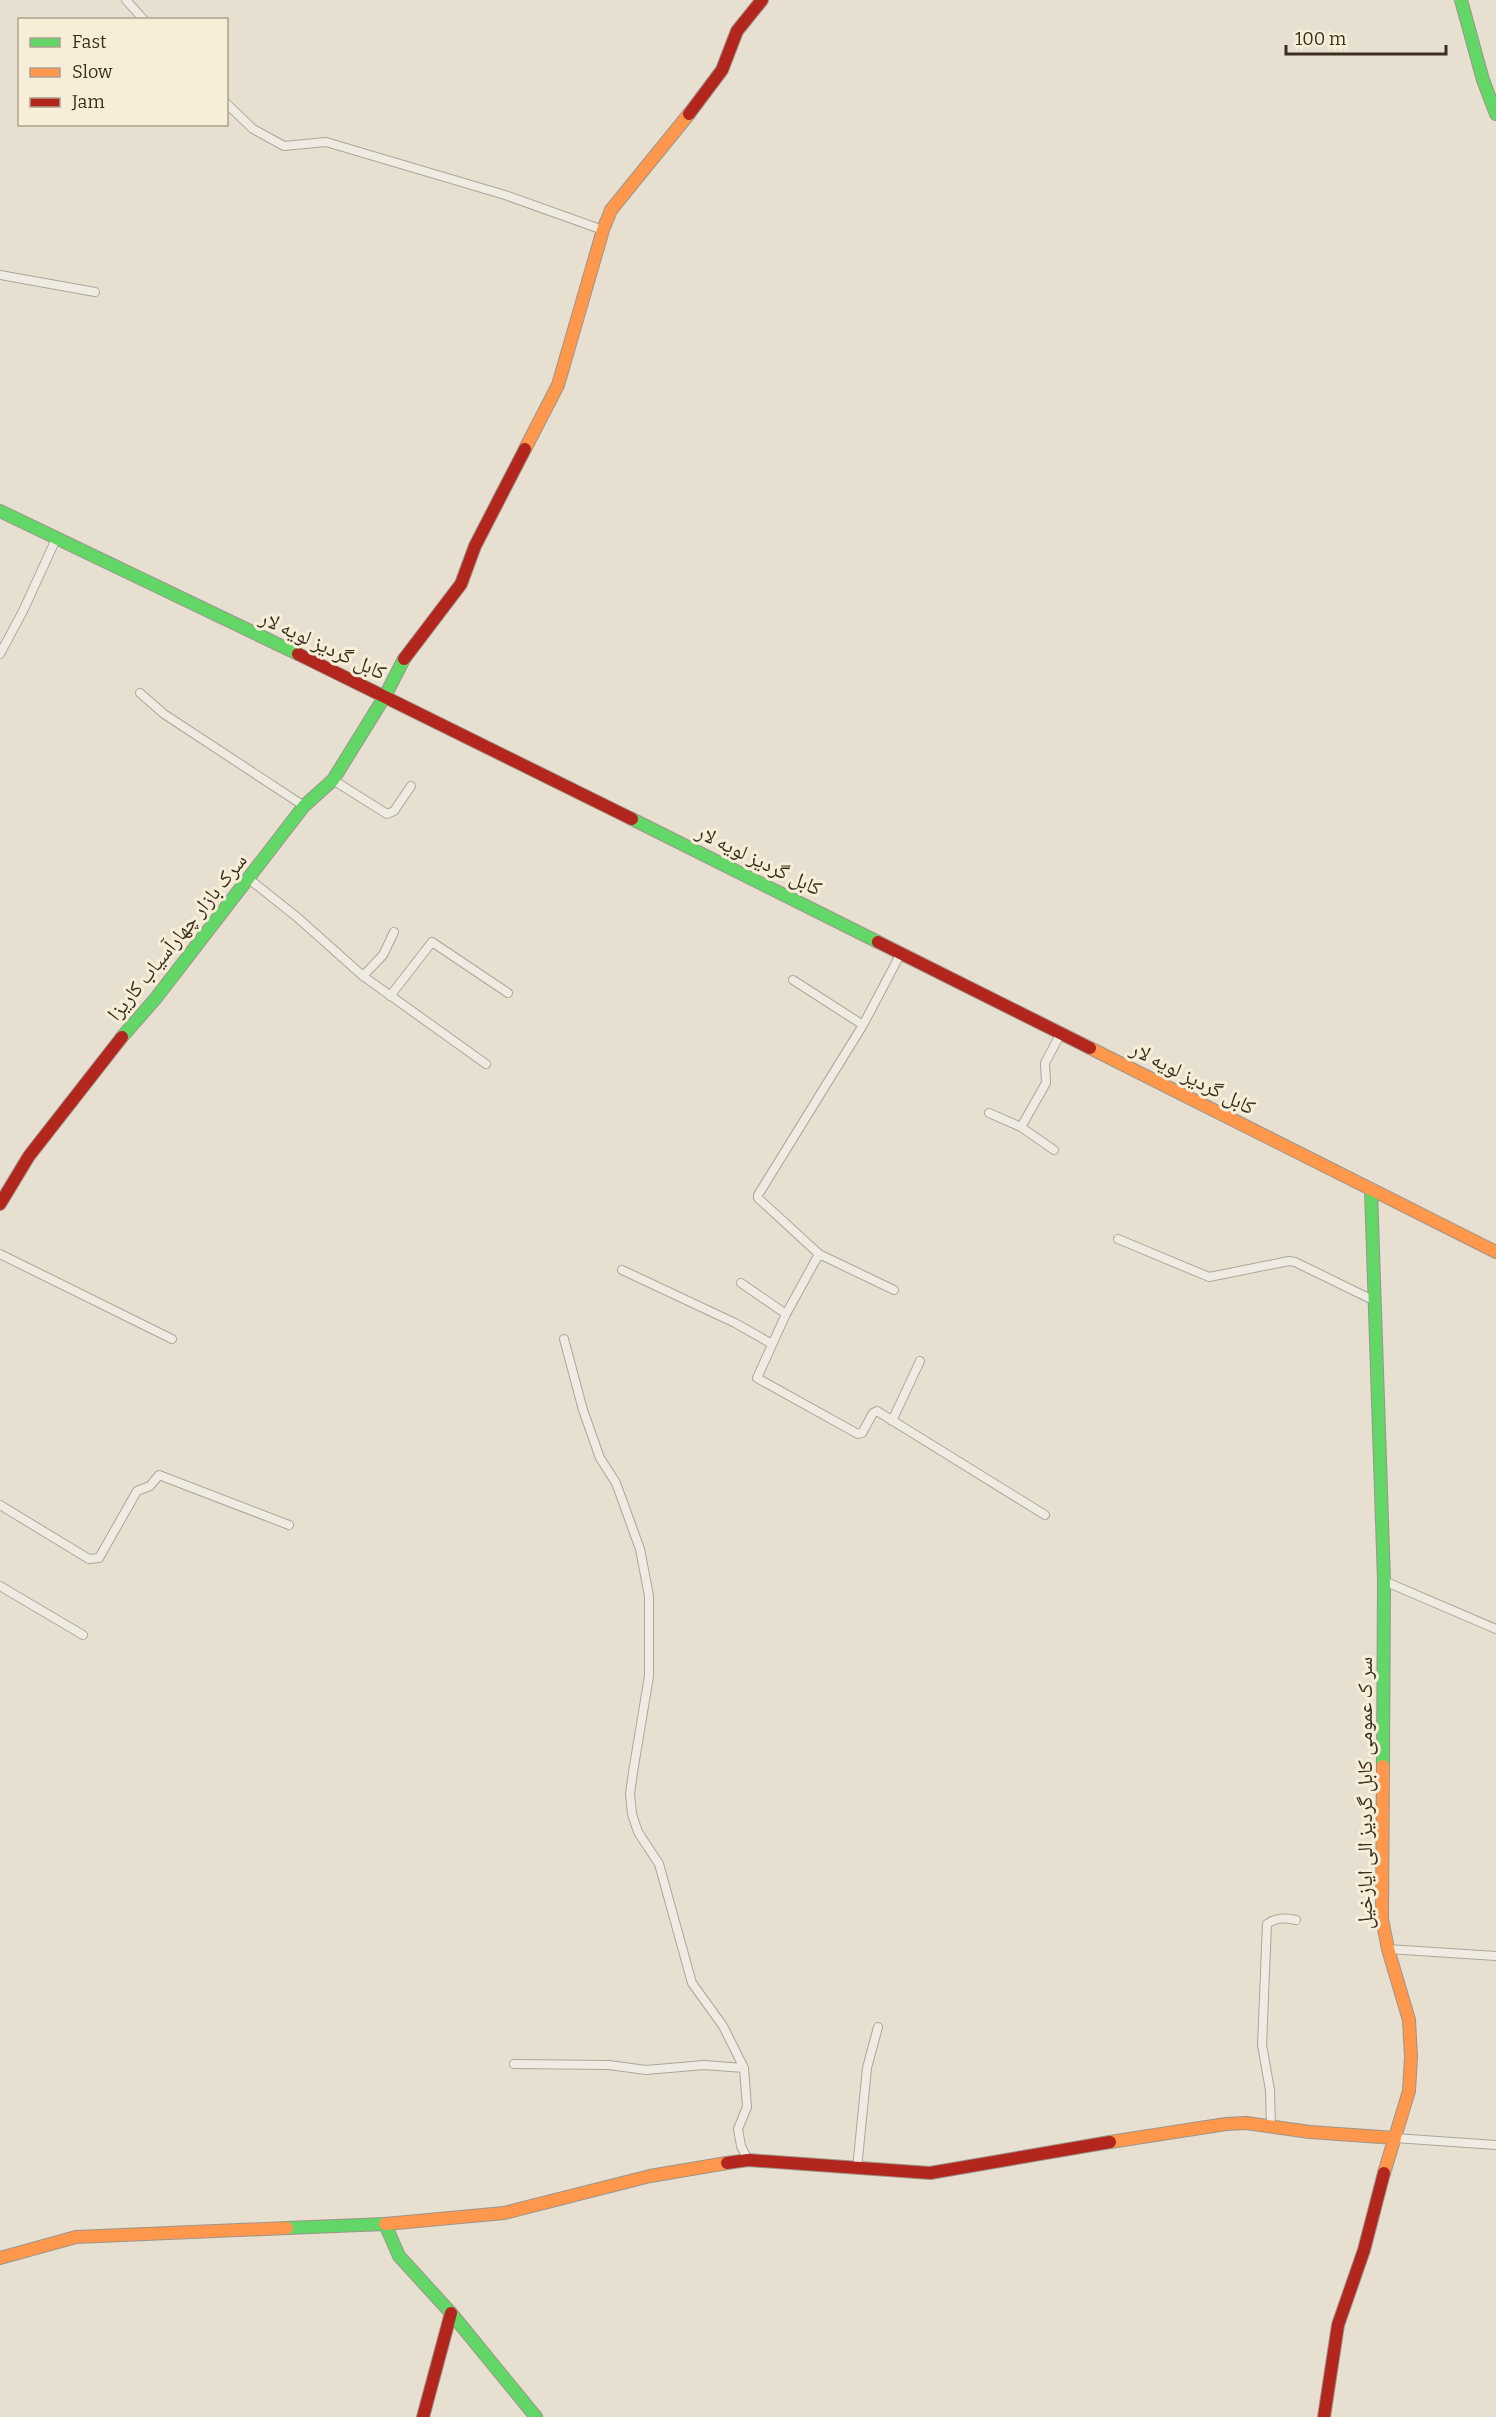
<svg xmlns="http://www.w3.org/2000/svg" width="1496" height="2417" font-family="Bitter,'Noto Naskh Arabic',serif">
<rect width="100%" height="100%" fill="#e7e0d1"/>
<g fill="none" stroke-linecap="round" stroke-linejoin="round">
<g stroke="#ada599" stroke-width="10">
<path id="street" d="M126,0L144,20
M226,103L253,129L284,146L326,142L505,195L603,230
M0,275L95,292
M0,654L23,611L56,539
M140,693L164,714L304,806
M333,780L387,814L394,811L411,786
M249,879L298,918L363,976L486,1064
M363,976L383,955L394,932
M793,980L863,1025
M390,996L432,942L508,993
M989,1113L1021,1127L1054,1150
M1021,1127L1046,1083L1045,1063L1061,1033
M1118,1239L1209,1277L1289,1261L1295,1262L1375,1301
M0,1254L172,1339
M819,1254L786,1314L757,1378L858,1434L862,1433L873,1413L877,1411L1045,1515
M622,1270L735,1323L772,1344
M741,1283L786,1314
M894,1290L819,1254L758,1198V1195L863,1025L901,953
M564,1339L583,1410L600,1458L616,1483L640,1549L649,1596V1676L633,1772L630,1794L632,1814L638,1832L659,1864L692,1983L723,2026L744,2068L747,2107L738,2129L741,2146L748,2160
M892,1421L920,1361
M0,1505L89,1559L99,1558L137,1491L150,1486L159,1475L289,1525
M1384,1581L1496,1629
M0,1586L83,1635
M1388,1949L1496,1956
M514,2064L609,2065L646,2070L704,2065L744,2068
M1271,2128L1270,2090L1262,2045L1267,1924C1277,1917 1284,1918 1296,1920
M1395,2138L1496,2145
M857,2169L867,2068L878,2027"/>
</g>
<g stroke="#9c958a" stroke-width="14">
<path id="fast" d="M1461,0L1483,80L1496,114
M0,511L298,654
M632,819L878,942
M122,1037L156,998L304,806L333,780L385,696L404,659
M1371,1190L1384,1581L1383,1766
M287,2228L385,2224L399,2256L451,2313L536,2417"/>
</g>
<g stroke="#9c958a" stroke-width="14">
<path id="slow" d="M525,449L558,385L603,230L611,210L689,114
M1090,1048L1496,1252
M1383,1766L1382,1919L1388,1949L1409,2020L1411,2057L1409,2091L1384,2173
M1110,2142L1226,2124L1246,2123L1310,2132L1395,2138
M385,2224L504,2213L650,2176L727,2163
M0,2258L76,2237L287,2228"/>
</g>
<g stroke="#9c958a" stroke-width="14">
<path id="jam" d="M689,114L722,70L737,31L762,0
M298,654L632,819
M404,659L461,584L475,546L525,449
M878,942L1090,1048
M0,1204L29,1156L122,1037
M727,2163L748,2160L930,2173L1110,2142
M423,2417L451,2313
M1324,2417L1338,2325L1364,2250L1384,2173"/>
</g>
<use href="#street" stroke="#efebe3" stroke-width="8"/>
<use href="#fast" stroke="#63d668" stroke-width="12"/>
<use href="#slow" stroke="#ff974d" stroke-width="12"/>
<use href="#jam" stroke="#b3261e" stroke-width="12"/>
</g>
<g text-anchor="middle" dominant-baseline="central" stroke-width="6" stroke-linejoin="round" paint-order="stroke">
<g font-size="21" fill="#3d2e20" stroke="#f7eed8">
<text transform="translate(323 645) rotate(25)">کابل گردیز لویه لار</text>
<text transform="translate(759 860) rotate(26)">کابل گردیز لویه لار</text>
<text transform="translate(177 937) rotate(-51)">سرک بازار چهارآسیاب کاریزا</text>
<text transform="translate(1193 1078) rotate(27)">کابل گردیز لویه لار</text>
<text transform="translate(1365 1793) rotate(-90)">سر ک عمومی کابل گردیز الی ایازخیل</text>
</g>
</g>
<rect x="18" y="18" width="210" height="108" fill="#f7eed8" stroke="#ada18e" stroke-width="1.5"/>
<rect x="30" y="38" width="30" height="9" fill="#63d668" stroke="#ada18e" stroke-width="1.5"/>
<text x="72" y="48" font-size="18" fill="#3d2e20">Fast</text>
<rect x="30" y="68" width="30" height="9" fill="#ff974d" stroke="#ada18e" stroke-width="1.5"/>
<text x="72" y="78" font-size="18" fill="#3d2e20">Slow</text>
<rect x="30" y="98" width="30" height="9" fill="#b3261e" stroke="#ada18e" stroke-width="1.5"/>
<text x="72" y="108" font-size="18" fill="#3d2e20">Jam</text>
<path d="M1286 45v9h160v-9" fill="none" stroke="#3d2e20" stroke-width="3"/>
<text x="1295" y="45" font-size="18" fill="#3d2e20" stroke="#f7eed8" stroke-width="4.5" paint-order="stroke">100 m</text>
</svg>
